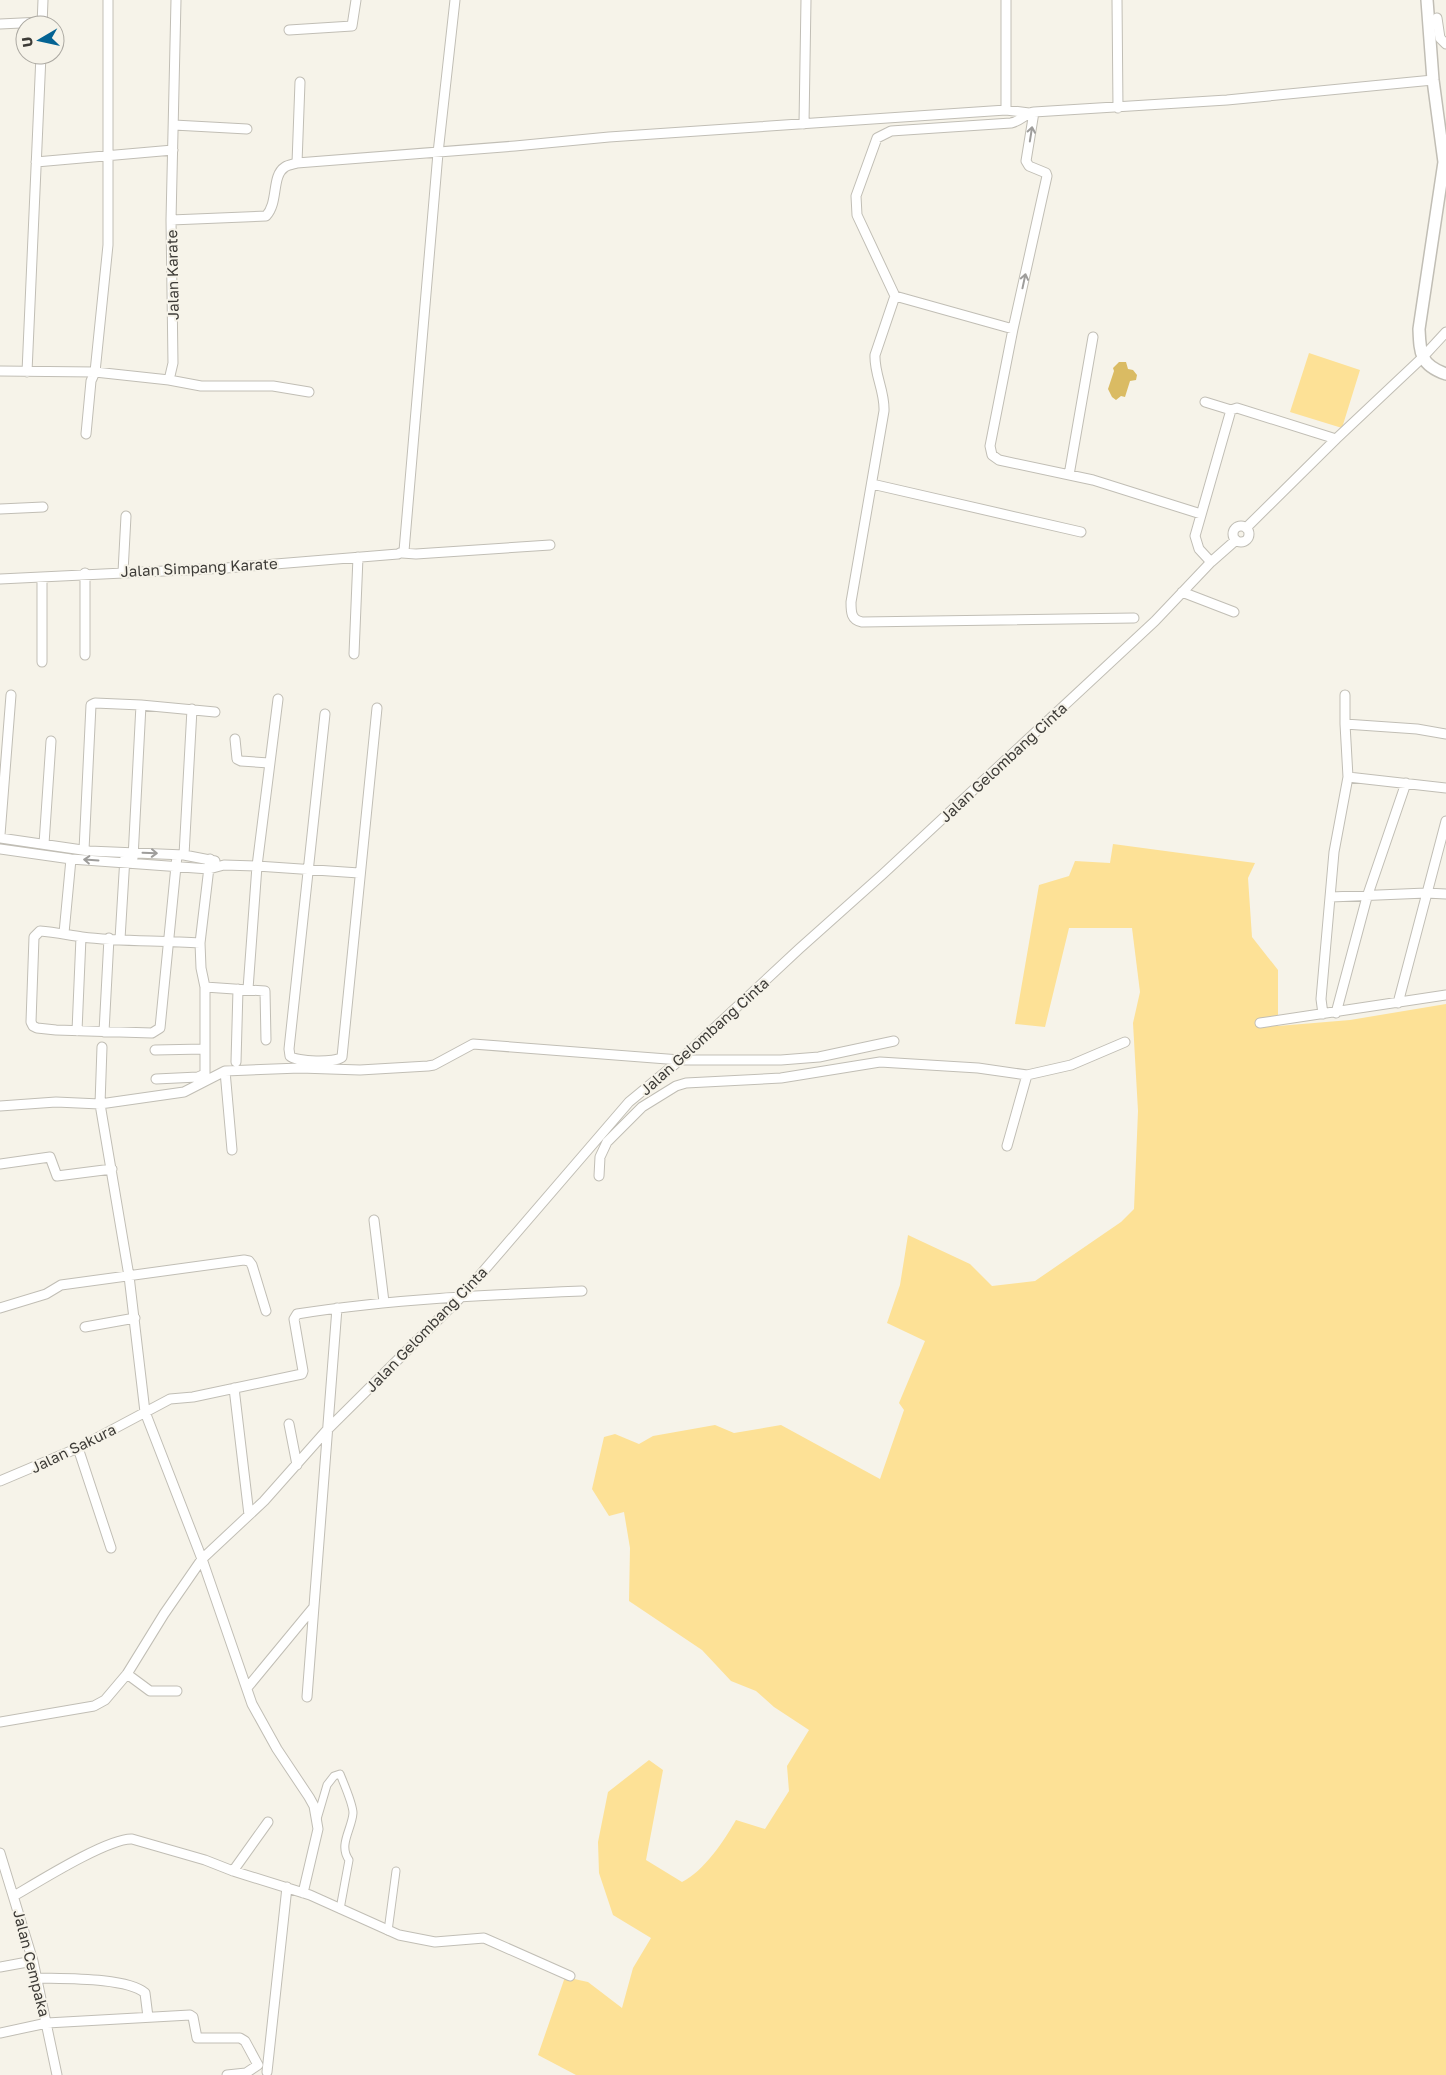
<svg xmlns="http://www.w3.org/2000/svg" width="1446" height="2075" font-family="'Golos Text',sans-serif">
<rect width="100%" height="100%" fill="#f6f3e9"/>
<path fill="#fde196" d="M1309,353L1360,370L1342,428L1290,412Z
M1113,844L1255,863L1248,878L1252,937L1278,970V1026L1350,1020L1446,1004V2075H576L538,2055L565,1977L588,1982L622,2008L633,1968L651,1938L613,1915L599,1873L598,1842L608,1792L649,1760L663,1770L646,1860L682,1882C704,1871 724,1841 736,1820L765,1829L789,1791L787,1766L809,1730L774,1707L756,1691L731,1681L702,1650L629,1601L630,1548L624,1512L609,1516L592,1489L604,1437L615,1434L639,1444L653,1436L715,1425L734,1433L781,1425L880,1479L904,1410L899,1403L925,1341L887,1323L900,1285L908,1235L970,1264L992,1286L1035,1281L1121,1222L1134,1209L1138,1111L1133,1023L1140,992L1132,928H1069L1045,1027L1015,1024L1039,885L1069,876L1075,861L1110,863Z"/>
<path fill="#dabb63" d="M1119,362H1126L1128,369L1133,370L1137,375L1136,380L1130,381L1125,397L1121,396L1116,400L1112,397L1108,389L1114,371L1113,368Z"/>
<g fill="none" stroke-linecap="round" stroke-linejoin="round">
<g stroke="#c1beb5" stroke-width="9">
<path id="pedestrian" d="M317,1819L327,1785L334,1776L340,1774C344,1784 353,1804 353,1813C352,1829 338,1845 349,1860L340,1909
M388,1931L396,1871"/>
</g>
<g stroke="#c1beb5" stroke-width="11">
<path id="minor" d="M1117,0L1118,108
M1437,18L1440,38L1446,44
M0,24L42,22
M42,25L43,0
M289,30L352,26L356,0
M1006,110V0
M1034,112L1026,161L1029,166L1046,173L1047,176L1013,329L990,446L992,455L999,460L1093,480L1201,514
M804,124L806,0
M174,125L247,129
M36,162L173,150
M297,163L300,82
M171,220L266,216C279,202 271,176 285,167C288,165 294,164 297,163L515,146L609,137L1006,110L1029,113
M895,296L1013,329
M0,371L95,372L169,380L201,386H273L309,392
M27,372L41,55
M169,380L173,363L171,220L176,0
M1205,402L1231,410
M86,434L91,381L95,372L108,245V0
M1069,475L1093,337
M872,484L1081,532
M0,509L43,507
M1233 534a8 8 0 1 1 16 0a8 8 0 1 1-16 0Z
M1246,528L1336,439L1422,358L1446,332
M402,553L416,554L550,545
M1211,562L1199,549L1195,536L1231,410L1237,408L1336,439
M123,572L126,516
M42,577V662
M0,579L226,568L398,554L404,551L438,153L455,0
M1182,592L1234,612
M1134,618L862,622C851,620 851,612 851,602L884,411C885,391 874,374 875,355L895,296L857,215L856,196L877,138L891,131L1011,123C1021,121 1026,113 1034,112L1227,100L1433,80
M354,654L358,557
M85,655V573
M1345,695V724
M325,714L289,1049L290,1056C296,1062 336,1063 342,1057L377,708
M235,739L237,759L241,761L269,763
M1348,777L1446,788
M0,835L11,695
M0,838L89,851L184,855L215,861
M44,844L51,741
M0,849L71,859L209,869L224,865L257,866L359,873
M84,850L91,705L95,703L141,705L215,712
M177,855L176,866L160,1028L152,1033L56,1030L37,1028L33,1026L31,1022L34,937L40,931C54,932 68,935 82,937C121,942 161,940 200,943
M184,855L192,709
M133,858L141,705
M1331,897L1426,893L1446,894
M64,933L71,859
M120,939L125,857
M205,987L265,991L266,1040
M248,989L257,866L278,699
M1398,1003L1446,821
M1336,1013L1367,897L1406,783
M1323,1014L1321,999L1334,852L1348,777L1345,724L1417,729L1446,734
M1260,1023L1446,995
M77,1031L81,937
M104,1032L109,938
M102,1047L100,1104L184,1092L225,1071L300,1068L360,1070L428,1066L434,1065L473,1044L680,1060H781L819,1057L894,1041
M155,1050L204,1049
M236,1062L238,989
M225,1071L232,1150
M156,1079L198,1077L205,1074V987L201,968L200,943L210,859
M0,1106L56,1102L100,1104L129,1276L145,1412L202,1559L252,1704L277,1749L309,1797L314,1806L318,1829L303,1893
M1007,1146L1027,1075
M0,1164L50,1157L57,1176L112,1169
M599,1176L600,1157L607,1142L642,1107L676,1086L686,1083L781,1078L880,1062L978,1068L1027,1075L1071,1065L1125,1042
M374,1220L384,1302
M0,1308L46,1294L61,1285L244,1260L249,1261L252,1265L266,1311
M85,1327L135,1318
M234,1388L249,1515
M289,1424L297,1465
M78,1448L111,1548
M0,1481L78,1448L170,1399L193,1397L302,1374L303,1371L294,1319L297,1314C392,1299 487,1295 582,1291
M127,1674L150,1691H177
M247,1688L313,1608
M307,1697L337,1308
M0,1722L94,1706L105,1700L127,1674L164,1614L202,1559L264,1501L327,1430L462,1296L629,1102L680,1060L799,949L883,874L1155,621L1211,562L1236,540
M0,1853L33,1961L57,2075
M233,1871L268,1822
M14,1896C38,1882 108,1838 132,1839L205,1860L233,1871L310,1895L399,1935L435,1942L484,1938L570,1976
M0,1967L33,1961
M36,1978C61,1979 126,1977 145,1993L148,2017
M0,2033L47,2023L190,2015L193,2017L197,2038H240L245,2041L258,2065L246,2073L247,2075
M267,2072L287,1887
M227,2075L246,2073"/>
</g>
<g stroke="#c1beb5" stroke-width="14">
<path id="tertiary" d="M1427,0L1433,80L1444,162L1419,329C1420,353 1420,365 1446,374"/>
</g>
<use href="#pedestrian" stroke="#fff" stroke-width="7"/>
<use href="#minor" stroke="#fff" stroke-width="9"/>
<use href="#tertiary" stroke="#fff" stroke-width="11"/>
</g>
<defs><path id="oneway-shaft" d="M-6 0H5M1.5-3L5.5 0L1.5 3" fill="none" stroke-width="1.6" stroke-linecap="round" stroke-linejoin="round" transform="scale(1.25)"/></defs>
<g stroke="#9e9d9b">
<use href="#oneway-shaft" transform="translate(1031 134) rotate(-81)"/>
<use href="#oneway-shaft" transform="translate(1024 281) rotate(-78)"/>
<use href="#oneway-shaft" transform="translate(150 853) rotate(2)"/>
<use href="#oneway-shaft" transform="translate(91 860) rotate(-176)"/>
</g>
<g text-anchor="middle" dominant-baseline="central" stroke-width="4" stroke-linejoin="round" paint-order="stroke">
<g font-size="15" fill="#3d3b37" stroke="#f6f3e9">
<text transform="translate(172 275) rotate(-91)">Jalan Karate</text>
<text transform="translate(199 567) rotate(-3)">Jalan Simpang Karate</text>
<text transform="translate(1003 762) rotate(-43)">Jalan Gelombang Cinta</text>
<text transform="translate(704 1036) rotate(-42)">Jalan Gelombang Cinta</text>
<text transform="translate(426 1329) rotate(-46)">Jalan Gelombang Cinta</text>
<text transform="translate(73 1448) rotate(-26)">Jalan Sakura</text>
<text transform="translate(32 1963) rotate(76)">Jalan Cempaka</text>
</g>
</g>
<g transform="translate(40 40) rotate(261)"><circle r="24" fill="#f6f3e9" stroke="#aca9a2"/>
<path d="M0-4L9 19L0 12L-9 19Z" fill="#046393"/>
<text y="-8" font-size="14" font-weight="bold" text-anchor="middle" fill="#3d3b37">U</text>
</g>
</svg>
